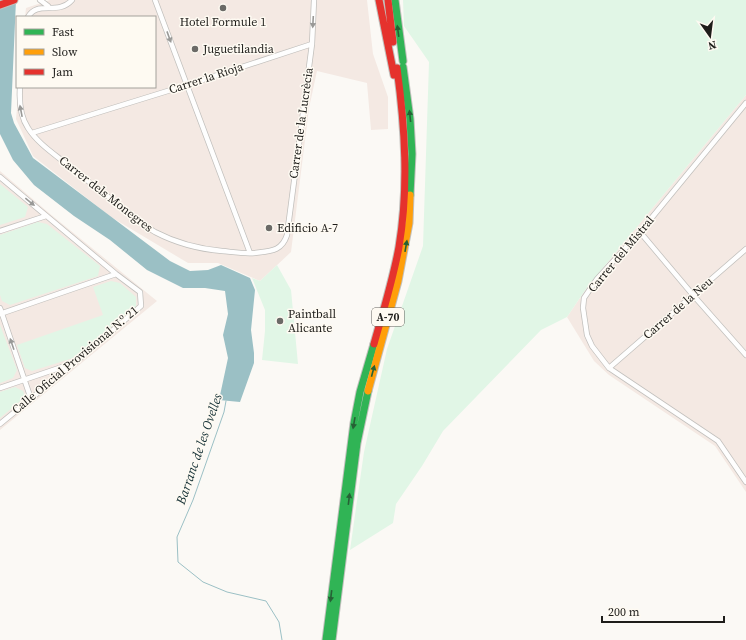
<svg xmlns="http://www.w3.org/2000/svg" width="746" height="640" font-family="'Source Serif 4',serif">
<rect width="100%" height="100%" fill="#fbf9f5"/>
<path fill="#f4e9e3" d="M50,0H367L373,54L388,97V129L371,130L367,83L317,71L309,108L291,252L260,281L218,263H188L111,217L33,156L16,119L19,87H155V17H25L26,8Z
M746,95V492L715,446L609,375L594,361L567,317L588,286Z
M0,171L49,213L157,301L0,430Z"/>
<path fill="#e1f6e6" d="M403,0H746V95L588,286L567,317L541,330L443,431L422,466L396,504L393,523L350,550L364,452L387,349L423,246L429,62L404,26Z
M0,184L28,207L25,217L0,225Z
M38,222L47,224L100,266L98,276L10,305L2,301L0,295V235Z
M277,265L291,290L298,364L262,360L265,331V310L252,278L260,281Z
M111,281L120,283L136,297V306L73,358L32,371L25,368L17,345L103,315L93,287Z
M0,325L17,370L13,378L0,383Z
M15,387L23,391L25,397L0,418V392Z"/>
<path fill="#9bc0c5" d="M0,0H16L11,113L14,123L33,158L170,261L190,271L208,270L221,265L250,278L255,290L251,330L254,353V363L240,402L219,400L228,358L223,335L228,314L225,291L205,288H183L147,270L110,240L74,216L34,185L13,160L0,134Z"/>
<g fill="none" stroke-linecap="round" stroke-linejoin="round">
<path stroke="#9bc0c5" stroke-width="1" d="M226,401L224,412L193,500L177,537L178,562L203,582L227,592L266,601L279,622L282,640"/>
<g stroke="#c2c0bd" stroke-width="6">
<path id="street" d="M40,0L48,6
M155,0L250,253
M28,17C37,0 58,16 72,0
M20,87C19,101 20,116 28,128C38,144 56,155 70,167C85,179 101,191 116,203C129,212 141,224 155,232C176,243 199,249 222,251C233,252 244,254 255,253C271,251 282,251 287,235L312,44L314,0
M746,103L640,232L597,279L584,298L583,308L587,335L592,346L609,368L718,441L746,482
M32,133L187,85L312,44
M0,177L116,274L140,292L141,306L78,360L0,424
M0,231L46,216
M640,232L693,295L746,355
M0,308L31,399
M0,314L116,274
M609,368L746,249
M0,388L71,364"/>
</g>
<g stroke="#c2c0bd" stroke-width="9">
<path id="fast" d="M395,0L403,61
M403,67L410,119L412,154L410,195
M326,640L354,423L360,392L374,344
M332,640L357,443L368,391"/>
</g>
<g stroke="#c2c0bd" stroke-width="9">
<path id="slow" d="M368,391L398,281L409,223L410,195"/>
</g>
<g stroke="#c2c0bd" stroke-width="9">
<path id="jam" d="M379,0L394,75
M388,0L393,42
M0,5L14,0
M374,344C383,312 393,280 399,247C409,187 405,127 397,68"/>
</g>
<use href="#street" stroke="#fefefe" stroke-width="4.5"/>
<use href="#fast" stroke="#30b455" stroke-width="7"/>
<use href="#slow" stroke="#ff9f0a" stroke-width="7"/>
<use href="#jam" stroke="#e5322d" stroke-width="7"/>
</g>
<defs><path id="oneway-solid" d="M-6-.8H1V-3.2L6.5 0L1 3.2V.8H-6Z"/></defs>
<g fill="#999997">
<use href="#oneway-solid" transform="translate(313 22) rotate(93)"/>
<use href="#oneway-solid" transform="translate(169 37) rotate(70)"/>
<use href="#oneway-solid" transform="translate(21 111) rotate(-101)"/>
<use href="#oneway-solid" transform="translate(30 202) rotate(39)"/>
<use href="#oneway-solid" transform="translate(12 344) rotate(-109)"/>
</g>
<g fill="#266135">
<use href="#oneway-solid" transform="translate(398 31) rotate(-98)"/>
<use href="#oneway-solid" transform="translate(410 116) rotate(-96)"/>
<use href="#oneway-solid" transform="translate(406 246) rotate(-80)"/>
<use href="#oneway-solid" transform="translate(373 371) rotate(-75)"/>
<use href="#oneway-solid" transform="translate(354 423) rotate(100)"/>
<use href="#oneway-solid" transform="translate(349 499) rotate(-83)"/>
<use href="#oneway-solid" transform="translate(331 596) rotate(97)"/>
</g>
<g fill="#6b6a67" stroke="#fefaf2" stroke-width="1.5">
<circle cx="223" cy="8" r="4"/>
<circle cx="195" cy="49" r="4"/>
<circle cx="269" cy="228" r="4"/>
<circle cx="280" cy="321" r="4"/>
</g>
<g text-anchor="middle" dominant-baseline="central" stroke-width="3" stroke-linejoin="round" paint-order="stroke">
<rect fill="#fefaf2" stroke="#615f5b" stroke-width="1" x="372" y="308" width="32" height="18" rx="3"/>
<g font-size="11" font-weight="bold" fill="#1e1d1a">
<text x="388" y="317">A-70</text>
</g>
<g font-size="12" fill="#1e1d1a" stroke="#fefaf2" text-anchor="start">
<text x="223" y="22" text-anchor="middle">Hotel Formule 1</text>
<text x="203" y="49">Juguetilandia</text>
<text x="277" y="228">Edificio A-7</text>
<text x="288" y="314">Paintball<tspan x="288" dy="14">Alicante</tspan></text>
</g>
<g font-size="12" fill="#1e1d1a" stroke="#fefaf2">
<text transform="translate(206 78) rotate(-18)">Carrer la Rioja</text>
<text transform="translate(301 123) rotate(-82)">Carrer de la Lucrècia</text>
<text transform="translate(106 194) rotate(38)">Carrer dels Monegres</text>
<text transform="translate(621 254) rotate(-50)">Carrer del Mistral</text>
<text transform="translate(678 308) rotate(-41)">Carrer de la Neu</text>
<text transform="translate(75 360) rotate(-40)">Calle Oficial Provisional N.º 21</text>
</g>
<g font-size="13" font-style="italic" fill="#132f34" stroke="#fefaf2">
<text transform="translate(199 449) rotate(-71)">Barranc de les Ovelles</text>
</g>
</g>
<rect x="16" y="16" width="140" height="72" fill="#fefaf2" stroke="#a4a29c"/>
<rect x="24" y="29" width="20" height="6" fill="#30b455" stroke="#a4a29c"/>
<text x="52" y="36" font-size="12" fill="#1e1d1a">Fast</text>
<rect x="24" y="49" width="20" height="6" fill="#ff9f0a" stroke="#a4a29c"/>
<text x="52" y="56" font-size="12" fill="#1e1d1a">Slow</text>
<rect x="24" y="69" width="20" height="6" fill="#e5322d" stroke="#a4a29c"/>
<text x="52" y="76" font-size="12" fill="#1e1d1a">Jam</text>
<g transform="translate(710 36) rotate(166)" stroke="#fefaf2" stroke-width="3" paint-order="stroke">
<path d="M0-3L7 15L0 10L-7 15Z" fill="#1e1d1a"/>
<text y="-6" font-size="11" font-weight="bold" text-anchor="middle" fill="#1e1d1a">N</text>
</g>
<path d="M602 616v6h122v-6" fill="none" stroke="#1e1d1a" stroke-width="2"/>
<text x="608" y="616" font-size="12" fill="#1e1d1a" stroke="#fefaf2" stroke-width="3" paint-order="stroke">200 m</text>
</svg>
